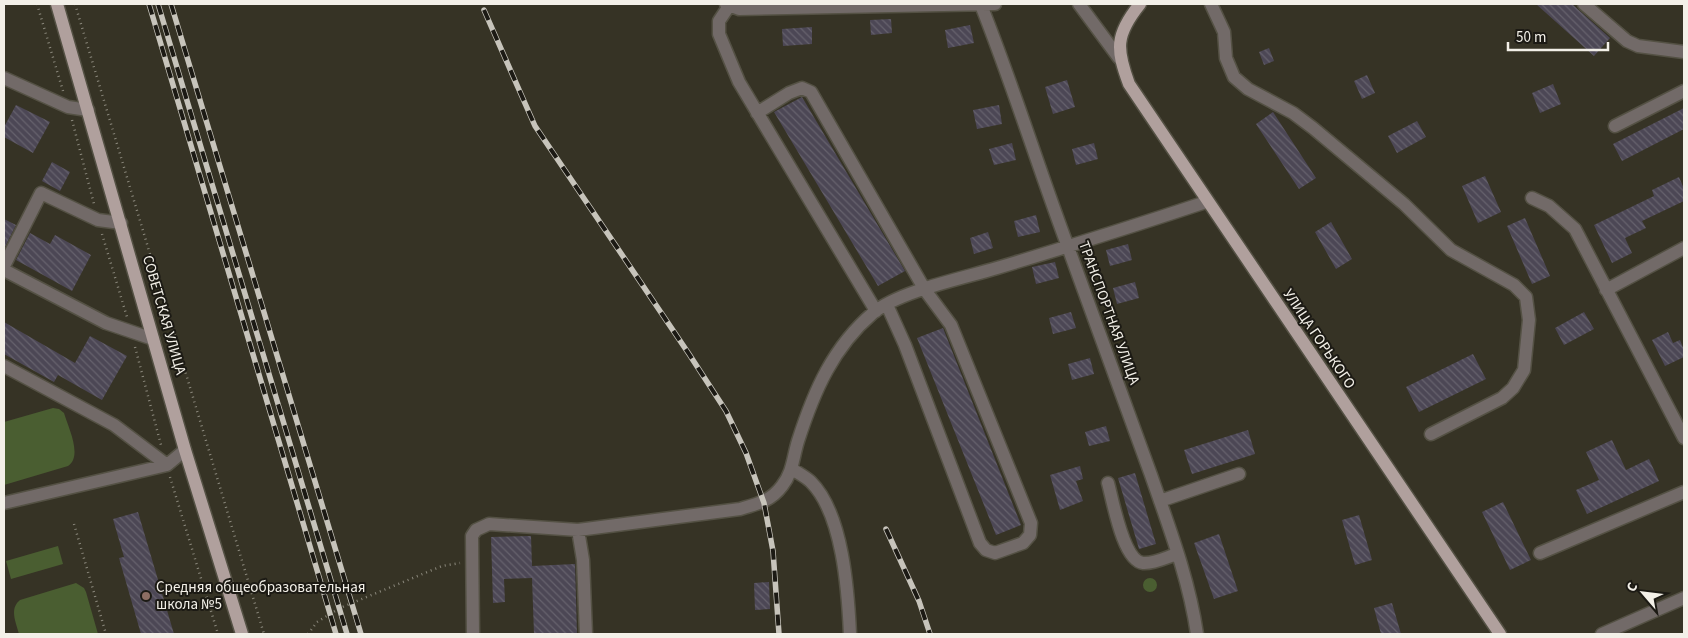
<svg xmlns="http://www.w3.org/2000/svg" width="1688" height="638" font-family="'Source Sans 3',sans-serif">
<defs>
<pattern id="building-back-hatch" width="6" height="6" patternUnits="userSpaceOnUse" patternTransform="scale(1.25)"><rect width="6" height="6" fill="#4c4755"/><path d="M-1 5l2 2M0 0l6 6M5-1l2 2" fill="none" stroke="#66626d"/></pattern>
</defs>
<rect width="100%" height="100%" fill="#363325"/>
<path fill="#4a5e31" d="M53,408L59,409L64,413C68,427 83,456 68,466L4,485V422Z
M58,546L63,564L11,579L6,561Z
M1143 585a7 7 0 1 1 14 0a7 7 0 1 1-14 0Z
M76,583L84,588L86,592L98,634H19C16,622 9,609 20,600Z"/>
<path fill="url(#building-back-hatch)" d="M1536,4H1572L1610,38L1594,56Z
M891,19L892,33L871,35L870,20Z
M970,25L974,43L948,48L945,30Z
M812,27V44L783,46L782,29Z
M1269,48L1274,61L1264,65L1259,52Z
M1367,75L1375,93L1362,99L1354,81Z
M1067,80L1075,107L1053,114L1045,87Z
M1553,84L1561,104L1540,113L1532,93Z
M802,97L905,271L878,286L774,112Z
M16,105L50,122L33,153L4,137V127Z
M999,105L1002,124L977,129L973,110Z
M1684,108V129L1622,161L1613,144Z
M1273,112L1316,178L1299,189L1256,124Z
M1417,121L1426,137L1397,153L1388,136Z
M1012,143L1016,160L994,165L989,149Z
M1094,143L1098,159L1076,165L1072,149Z
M52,162L70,172L60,191L42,181Z
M1485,176L1501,212L1478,223L1462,186Z
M1679,177L1684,189V201L1642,221L1646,228L1625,238L1632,253L1612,263L1594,225L1654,196L1652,190Z
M1036,215L1040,232L1018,237L1014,221Z
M1525,218L1550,276L1532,284L1507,226Z
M4,219L16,225L4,249Z
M1331,222L1352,259L1336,269L1315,232Z
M988,232L993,248L974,254L970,238Z
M30,233L50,244L55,235L91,255L72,291L16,260Z
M1128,244L1132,260L1110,266L1106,250Z
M1055,262L1059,278L1036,284L1032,267Z
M1135,282L1139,298L1117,304L1113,288Z
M1071,312L1076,328L1053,334L1049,318Z
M1584,312L1594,329L1564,345L1555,328Z
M4,322L75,363L90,336L127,356L102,400L58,375L54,382L4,354Z
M943,328L1021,525L996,535L917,338Z
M1668,332L1673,343L1680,340L1684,350V357L1665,366L1652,340Z
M1473,354L1486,379L1419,412L1406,387Z
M1090,358L1094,374L1072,380L1068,364Z
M1106,426L1110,441L1089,446L1085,432Z
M1248,430L1255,454L1192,474L1184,450Z
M1612,440L1626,470L1649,459L1659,481L1587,514L1576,490L1599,480L1586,452Z
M1080,466L1083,479L1076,481L1083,501L1060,510L1050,475Z
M1135,473L1156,544L1139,549L1118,478Z
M1503,502L1531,560L1510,570L1482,512Z
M138,512L174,634H141L119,558L124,557L113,519Z
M1359,515L1372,560L1355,565L1342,520Z
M1219,534L1238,591L1214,599L1194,543Z
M531,536L532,566L575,564L577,634H534L532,578L504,579L505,602L493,603L491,537Z
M769,582L770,609L755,610L754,583Z
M1392,603L1401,634H1381L1374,608Z"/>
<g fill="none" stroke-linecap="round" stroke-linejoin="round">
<g stroke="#545144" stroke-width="15">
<path id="minor" d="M726,4L739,9L995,4
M1079,4L1119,58
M1211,4L1224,32L1226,58L1234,77L1248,89L1293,113L1313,128L1404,204L1451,250L1514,285L1526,297L1529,320L1524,370L1513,388L1502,398L1431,434
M1584,4L1627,41L1638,46L1684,52
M981,5C1013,85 1038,167 1068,247C1095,323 1124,399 1151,475C1169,527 1189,579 1197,634
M729,6L719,21V34L739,82L876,311
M4,78L68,107L88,110
M757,113L789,93L802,88L811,92L925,290L951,325L1031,523L1030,535L1023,543L995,553L986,550L980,543L905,345L887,305
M1615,126L1684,91
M1532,198L1549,206L1575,229L1684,438
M4,266L41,193L98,220L121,223
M4,270L106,323L153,339
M1606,290L1684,248
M4,366L114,425L167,465
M792,469C798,473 806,477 811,482C843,514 848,591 850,634
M1108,483C1113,501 1123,561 1143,563C1154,564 1167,557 1177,554
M1160,501L1239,474
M4,503L167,465L185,450
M578,530L583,560L586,634
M1540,553L1684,492
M473,634L472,536L476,530L489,524L578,530L740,509C757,504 771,501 782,486C793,472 793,457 798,441C814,391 833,347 873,313C899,291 964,278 997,268C1067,247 1137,225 1206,202
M1602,634L1684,598"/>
</g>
<g stroke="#545144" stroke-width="15">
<path id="major" d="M57,4L185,450L242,634
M1140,4C1115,35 1116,49 1129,84L1500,634"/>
</g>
<path stroke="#8b887c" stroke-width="2.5" stroke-dasharray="1 4" stroke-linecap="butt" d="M37,4L63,91
M75,4L264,634
M72,120L94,204
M102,234L127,317
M135,347L161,445
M170,477L218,634
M74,524L106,634
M308,634L317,622L340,608L442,566L460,563"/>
<use href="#minor" stroke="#726a68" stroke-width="12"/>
<use href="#major" stroke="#b0a09d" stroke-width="12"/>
<g stroke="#c7c4bb" stroke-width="5.5">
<path id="rail" d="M149,4L336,634
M158,4L347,634
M171,4L361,634
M484,10L535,126L689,354L726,411L746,453L764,503L773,551L779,634
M886,529L919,601L930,634"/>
</g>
<use href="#rail" stroke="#1c1a14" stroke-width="4" stroke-dasharray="11" stroke-linecap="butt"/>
</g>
<circle fill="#8d6e63" stroke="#1c1a14" stroke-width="2" cx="146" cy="596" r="5"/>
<g text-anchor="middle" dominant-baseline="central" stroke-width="4" stroke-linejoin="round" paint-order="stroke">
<g font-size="15" fill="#f3f0e8" stroke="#1c1a14">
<text transform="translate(1109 313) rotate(70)">ТРАНСПОРТНАЯ УЛИЦА</text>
<text transform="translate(164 315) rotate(74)">СОВЕТСКАЯ УЛИЦА</text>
<text transform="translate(1319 339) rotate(56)">УЛИЦА ГОРЬКОГО</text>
</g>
<g font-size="15" fill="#f3f0e8" stroke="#1c1a14" text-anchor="start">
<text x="156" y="587">Средняя общеобразовательная<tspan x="156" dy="17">школа №5</tspan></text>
</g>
</g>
<rect width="1688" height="638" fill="none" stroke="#f3f0e8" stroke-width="10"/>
<g transform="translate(1643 593) rotate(298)" stroke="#1c1a14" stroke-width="4" paint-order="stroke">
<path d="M0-4L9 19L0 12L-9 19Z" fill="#f3f0e8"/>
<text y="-8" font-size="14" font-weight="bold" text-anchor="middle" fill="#f3f0e8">С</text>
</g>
<path d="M1508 42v8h100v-8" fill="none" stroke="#f3f0e8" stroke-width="2.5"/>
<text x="1516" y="42" font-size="15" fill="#f3f0e8" stroke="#1c1a14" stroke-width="4" paint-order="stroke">50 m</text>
</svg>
